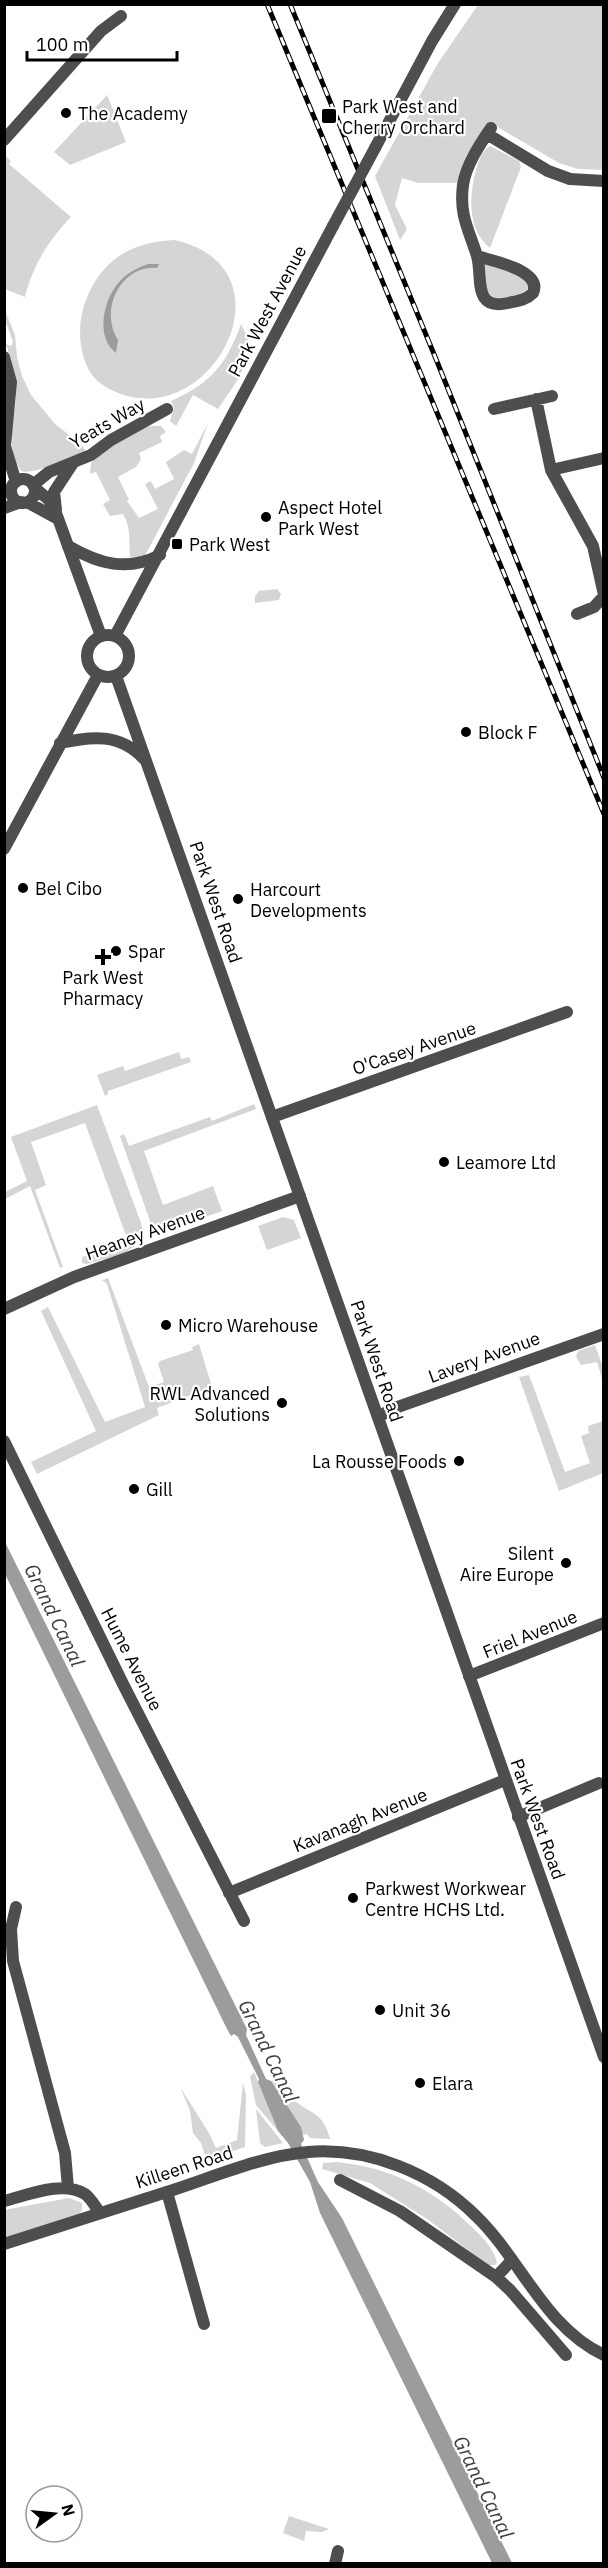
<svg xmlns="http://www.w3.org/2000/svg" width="608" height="2568" font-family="'IBM Plex Sans',sans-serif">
<rect width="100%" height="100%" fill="#fff"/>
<path fill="#d5d5d5" d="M600,4L603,7V170L578,169L559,163L489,122L469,154L459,183H418L402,178L395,205L407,229L400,240L375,176L438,63L478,5Z
M107,95L126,142L70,165L54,152Z
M490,146L519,161L521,167L490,248C467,230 469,195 476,170C479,161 481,151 490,146Z
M5,155L11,161L9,164L71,217C50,238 32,267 25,297L5,289Z
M175,240C295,268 215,427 121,394C107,389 93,381 87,366C71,330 84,284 115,259C132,246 153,241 175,240Z
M485,264L526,277L530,286C521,298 505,298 491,298L487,293L482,267Z
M5,310L15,335L17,357L22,376L31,395L55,424L82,445L86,452C70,456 33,476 21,471C3,444 17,418 16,389C15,373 11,359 6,344L11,346L13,342L5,320Z
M241,324L250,344L245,353L249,356L237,381L218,409L193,395L176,426L170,421L174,407L171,401C211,383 226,365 241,324Z
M208,423L194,463L148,550L144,557L131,562C128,545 132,528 123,514L110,516L103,504L110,500L96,472L90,474L91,463C110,448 135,423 161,426L166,432L160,436L162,442L139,453L141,459L136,467L118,477L129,500L127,501L139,518L158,509L145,484L151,481L155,489L174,479L166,462L184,450L192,454Z
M277,589L281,594L279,600L255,603V596L259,591Z
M179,1052L181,1059L189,1057L191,1062L108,1091V1094L105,1096L97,1075L123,1066L125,1071Z
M254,1104L256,1109L144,1151L163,1205L213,1186L222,1211L160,1233L151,1224L120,1136L124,1134L129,1146L210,1117L212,1121Z
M97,1105L141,1223C149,1253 108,1257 87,1264L82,1263V1257L128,1241L85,1123L31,1142L46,1185L35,1190L63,1267L60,1268L30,1186L5,1199V1192L27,1181L11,1137Z
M283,1217L294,1220L301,1238L267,1250L258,1226Z
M108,1278L149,1387L164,1382L158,1364L160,1361L193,1350L192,1347L199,1344L212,1387L157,1408L159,1415L37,1474L31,1462L96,1431L41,1311L48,1307L105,1422L145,1407L107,1284L102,1280Z
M595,1345L603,1367V1382L597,1362L581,1365L576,1357L578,1351Z
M529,1375L565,1472L590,1463L581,1436L589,1433L588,1426L603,1421V1473L559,1491L519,1377Z
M254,2072L278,2131L256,2105L250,2077Z
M278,2078C283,2085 286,2092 292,2098C309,2115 323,2110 330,2139L310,2138L307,2134L303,2135L271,2081Z
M243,2083L246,2095L245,2147L230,2152L227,2150L207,2161L201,2143L193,2133L190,2111L180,2087L209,2133L216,2148L237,2140Z
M256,2109L283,2143L265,2147L260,2143Z
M336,2162C391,2167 435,2190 474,2229C483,2238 495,2250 497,2263L495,2265H488L427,2219L370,2183L322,2169L323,2163Z
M69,2198L82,2203V2210L79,2214L5,2238L4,2210Z
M289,2516L329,2529L322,2532L306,2531L304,2541L283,2533Z"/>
<path fill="#9c9c9c" d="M148,264H159L157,268C120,265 99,311 118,340L116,353C95,337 103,299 120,281C127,273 137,268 148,264Z
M4,1540L247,2029L246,2035L266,2079L271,2081L301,2127L304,2140L301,2144L318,2182L342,2218L512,2563H492L320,2213L310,2182L288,2143L278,2131L258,2082L259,2079L238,2037L234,2034L231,2036L227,2029L5,1574Z"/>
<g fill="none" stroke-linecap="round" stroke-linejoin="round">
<path stroke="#4e4e4e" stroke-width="12" d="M487,134L548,171L570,179L604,181
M4,140L101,31L121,16
M477,256C492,261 543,270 533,293C526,300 517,301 508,303C472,311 483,277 477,256C469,230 459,215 463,185C466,165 480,144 491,128
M4,357L11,382L5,446L16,482
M536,399L551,470L593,546L604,595
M494,409L552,396
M551,470L604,458
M11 491a12 12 0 1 1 24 0a12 12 0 1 1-24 0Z
M33,485L49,472L91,455L111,440L167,409
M35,488L49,500L56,513L101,636
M27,502L58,519
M4,508L21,502
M56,510L54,492L73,463
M577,614L594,607L604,596
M272,1117L567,1012
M4,1309L74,1277L300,1196
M378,1417L392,1409L604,1334
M4,1441L123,1684L244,1921
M469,1676L604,1623
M518,1817L599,1783
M229,1893L505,1780
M16,1907L11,1929L13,1961L65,2153L68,2188
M340,2180L400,2211L496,2277L510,2290L566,2355
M167,2192L204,2324
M4,2201C28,2195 63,2180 85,2194C91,2198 96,2208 100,2213
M496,2277L512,2260
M335,2564L338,2551"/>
<path stroke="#4e4e4e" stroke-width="12" d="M375,148L432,41L455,4
M68,546C99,564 127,572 160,555
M87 656a21 21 0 1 1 42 0a21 21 0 1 1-42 0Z
M115,636L333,226
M116,676L604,2057
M60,743C92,736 120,733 144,759
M4,849L98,675
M4,2244C61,2226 117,2208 173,2190C216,2176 262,2156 308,2152C369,2147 433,2173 476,2216C520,2258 545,2328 604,2355"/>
<g stroke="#000" stroke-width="5">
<path id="rail" d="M267,4L604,814
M290,4L436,359L604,778"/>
</g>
<use href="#rail" stroke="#fff" stroke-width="3" stroke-dasharray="9" stroke-linecap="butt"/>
<path stroke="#4e4e4e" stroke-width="12" d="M333,226L375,148"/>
</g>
<g fill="#000" stroke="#fff" stroke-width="2">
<circle cx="66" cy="113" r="6"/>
<rect x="321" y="108" width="16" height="16" rx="3"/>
<circle cx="266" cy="517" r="6"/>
<rect x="171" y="538" width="12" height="12" rx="3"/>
<circle cx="466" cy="732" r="6"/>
<circle cx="23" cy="888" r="6"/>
<circle cx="238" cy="899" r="6"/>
<circle cx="116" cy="951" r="6"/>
<path d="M100 948h6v6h6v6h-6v6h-6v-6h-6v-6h6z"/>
<circle cx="444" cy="1162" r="6"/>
<circle cx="166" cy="1325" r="6"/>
<circle cx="282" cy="1403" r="6"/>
<circle cx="459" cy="1461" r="6"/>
<circle cx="134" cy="1489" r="6"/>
<circle cx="566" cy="1563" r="6"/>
<circle cx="353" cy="1898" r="6"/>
<circle cx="380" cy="2010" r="6"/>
<circle cx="420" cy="2083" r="6"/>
</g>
<g text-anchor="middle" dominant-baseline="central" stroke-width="4.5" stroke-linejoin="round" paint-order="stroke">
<g font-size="18" fill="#000" stroke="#fff" text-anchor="start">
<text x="342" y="106">Park West and<tspan x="342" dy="21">Cherry Orchard</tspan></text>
<text x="78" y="113">The Academy</text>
<text x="278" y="507">Aspect Hotel<tspan x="278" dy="21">Park West</tspan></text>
<text x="189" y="544">Park West</text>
<text x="478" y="732">Block F</text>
<text x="35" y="888">Bel Cibo</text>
<text x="250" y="889">Harcourt<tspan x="250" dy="21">Developments</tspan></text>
<text x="128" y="951">Spar</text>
<text x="103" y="977" text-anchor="middle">Park West<tspan x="103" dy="21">Pharmacy</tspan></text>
<text x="456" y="1162">Leamore Ltd</text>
<text x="178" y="1325">Micro Warehouse</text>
<text x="270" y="1393" text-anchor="end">RWL Advanced<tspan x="270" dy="21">Solutions</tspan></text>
<text x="447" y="1461" text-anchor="end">La Rousse Foods</text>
<text x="146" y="1489">Gill</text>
<text x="554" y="1553" text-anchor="end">Silent<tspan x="554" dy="21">Aire Europe</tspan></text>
<text x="365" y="1888">Parkwest Workwear<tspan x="365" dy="21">Centre HCHS Ltd.</tspan></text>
<text x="392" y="2010">Unit 36</text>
<text x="432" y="2083">Elara</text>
</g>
<g font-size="18" fill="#000" stroke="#fff">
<text transform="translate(267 311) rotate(-62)">Park West Avenue</text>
<text transform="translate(107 423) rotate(-30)">Yeats Way</text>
<text transform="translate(216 902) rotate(71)">Park West Road</text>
<text transform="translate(414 1048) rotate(-19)">O'Casey Avenue</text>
<text transform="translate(145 1233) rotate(-20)">Heaney Avenue</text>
<text transform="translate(484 1357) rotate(-20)">Lavery Avenue</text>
<text transform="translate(377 1361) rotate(71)">Park West Road</text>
<text transform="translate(530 1634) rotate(-22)">Friel Avenue</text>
<text transform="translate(132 1659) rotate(63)">Hume Avenue</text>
<text transform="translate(538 1819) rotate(70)">Park West Road</text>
<text transform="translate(360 1820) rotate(-22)">Kavanagh Avenue</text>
<text transform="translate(184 2167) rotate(-18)">Killeen Road</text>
</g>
<g font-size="20" font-style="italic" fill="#3d3d3d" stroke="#fff">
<text transform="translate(55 1615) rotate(64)">Grand Canal</text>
<text transform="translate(269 2051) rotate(64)">Grand Canal</text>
<text transform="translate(484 2487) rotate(64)">Grand Canal</text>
</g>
</g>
<rect width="608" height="2568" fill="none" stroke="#000000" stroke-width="12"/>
<g transform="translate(54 2514) rotate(75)"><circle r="28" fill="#ffffff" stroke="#999999" stroke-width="1.5"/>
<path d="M0-4.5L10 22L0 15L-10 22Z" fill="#000000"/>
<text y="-9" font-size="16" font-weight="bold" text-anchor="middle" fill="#000000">N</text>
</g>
<path d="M27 51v9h150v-9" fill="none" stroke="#000000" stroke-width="3"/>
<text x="36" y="51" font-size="18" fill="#000000" stroke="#ffffff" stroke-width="4.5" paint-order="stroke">100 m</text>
</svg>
